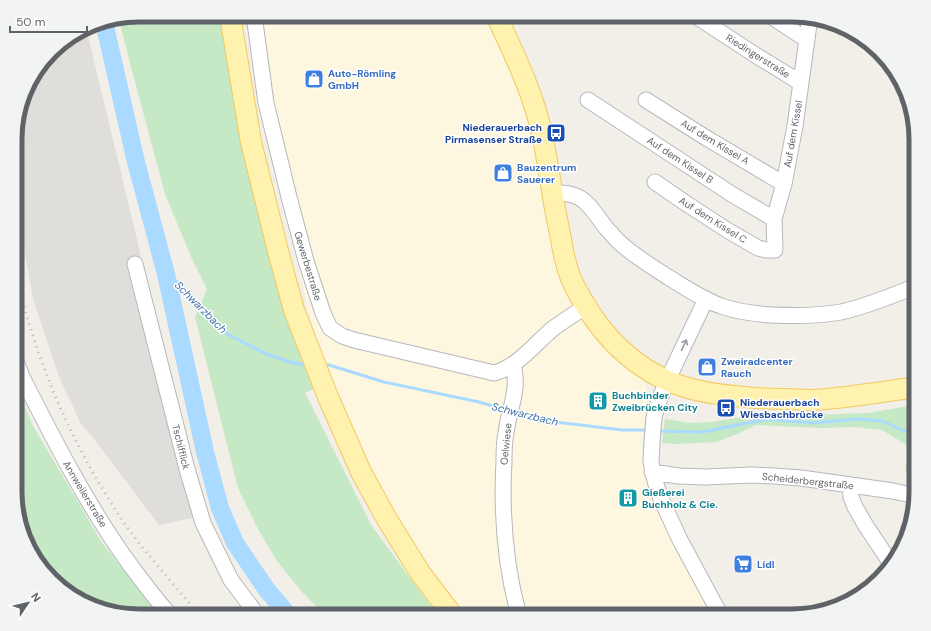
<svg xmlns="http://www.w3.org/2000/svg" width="931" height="631" font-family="'DM Sans',sans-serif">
<rect width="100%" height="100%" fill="#f1efe8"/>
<path fill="#fef7e0" d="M246,15H490L524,95L559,256L639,373L646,386L647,400L642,441L643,461L651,483L715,616H465L457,606L421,558L389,505L348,419L334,385L313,327L257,105Z"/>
<path fill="#e0deda" d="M86,28L136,235L145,276L158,379L180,473L193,518L159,525L95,440L81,424L59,377L33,299L23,241L16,190V123L28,84L57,46Z"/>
<path fill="#c5e8c5" d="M139,15H220L224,42L265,236L317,387L305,393L371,525L438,616H326L302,592L277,561L259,531L238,488L195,317L207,289L192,259L165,194L127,52L119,19Z
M16,385L32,424L102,543L161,616H131L99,609L64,590L32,554L16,508Z
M916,405V481L911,479L905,470L909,450L905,444L882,430L855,427L821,428L756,425L737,434L716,442L677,444L662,443L665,419L689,423L711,422L736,418L769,414L788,416L868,413Z"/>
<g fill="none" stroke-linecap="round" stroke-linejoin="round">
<path stroke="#aadaff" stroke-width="3" d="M166,274L183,286L192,296L212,321L229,335L264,353L290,362L304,365H309
M322,365H329L384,382L479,402L507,410
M514,412L547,421L622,430H649
M657,431L702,432L767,419L813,423L858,419L882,421L916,436"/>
<path stroke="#aadaff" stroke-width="18" d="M104,22L136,162L166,274L205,452L220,508L235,543L267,590L289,616"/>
<g stroke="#b5b8bc" stroke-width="17">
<path id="minor" d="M254,15L266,103L289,197L306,261L323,313L330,328L342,336L354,340L494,373C518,367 536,342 555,327C565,320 576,313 586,306
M694,15L757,56L801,83
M769,15L807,40
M588,100L733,195L774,219
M646,100L708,139L784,184
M655,182L684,202L727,230L758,248L766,250H775L774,219L784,184L795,126L810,17
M552,192C559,193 566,193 573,195C588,199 597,217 607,229C611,233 615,238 619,242C634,256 651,266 668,277C686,288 705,301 724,307C740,312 756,314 772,315C795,316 819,316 841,312C867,306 892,296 916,286
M135,264L187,469L203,523L231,580L258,616
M706,299L667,381L660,398L654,417L652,442L651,462L655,481L661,499L680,540L721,616
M16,361L22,377C55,442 88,507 131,566C144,583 156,600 171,616
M513,364C520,390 509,408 506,433C504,442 504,452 504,461C501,514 505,565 519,616
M652,472L679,476L705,477L751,475L774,476L801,478L893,491L916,496
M850,485L851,497L855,507L866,526L892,565"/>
</g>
<g stroke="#f2c960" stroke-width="22">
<path id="major" d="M230,15L251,142L278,251L294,310L328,397L361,472L388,521L421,574L453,616
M496,15C514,54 533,92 542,134C546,153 549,172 552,191C554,205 557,219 560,234C562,243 563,254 566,263C571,284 583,302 595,320C613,345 638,367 666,380C688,390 711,394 735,396C752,398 768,399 785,399C794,399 803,400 812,400C847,398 881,392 916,387"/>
</g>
<use href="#minor" stroke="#fff" stroke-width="15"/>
<use href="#major" stroke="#fff2af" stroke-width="20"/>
<path stroke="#b6b7b8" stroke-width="3" stroke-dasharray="1 5" stroke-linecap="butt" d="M16,259L25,310L38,352L55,396L71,431L93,473L119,516L141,546L200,616"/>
</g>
<defs><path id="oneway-shaft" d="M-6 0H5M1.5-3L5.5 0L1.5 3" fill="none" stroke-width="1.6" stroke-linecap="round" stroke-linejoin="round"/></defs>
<use stroke="#979a9d" href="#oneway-shaft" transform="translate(684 345) rotate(-65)"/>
<defs>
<g id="shop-square" transform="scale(1)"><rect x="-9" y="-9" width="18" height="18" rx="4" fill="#3f7fe0" stroke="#fff"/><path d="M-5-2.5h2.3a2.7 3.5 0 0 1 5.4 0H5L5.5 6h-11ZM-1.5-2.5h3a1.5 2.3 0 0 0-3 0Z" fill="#fff"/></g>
<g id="bus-square" transform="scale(1)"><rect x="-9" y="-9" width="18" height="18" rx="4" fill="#1a4fb4" stroke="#fff"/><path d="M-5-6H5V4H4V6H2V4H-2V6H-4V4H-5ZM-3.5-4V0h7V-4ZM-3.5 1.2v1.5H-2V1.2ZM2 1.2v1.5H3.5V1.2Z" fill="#fff"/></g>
<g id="building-square" transform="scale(1)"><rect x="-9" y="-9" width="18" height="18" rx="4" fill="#0f9aa8" stroke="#fff"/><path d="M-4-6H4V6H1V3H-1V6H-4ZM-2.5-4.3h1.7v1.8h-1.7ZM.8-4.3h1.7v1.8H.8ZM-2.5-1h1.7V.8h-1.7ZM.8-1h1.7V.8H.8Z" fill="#fff"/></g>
<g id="supermarket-square" transform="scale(1)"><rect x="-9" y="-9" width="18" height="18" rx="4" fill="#3f7fe0" stroke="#fff"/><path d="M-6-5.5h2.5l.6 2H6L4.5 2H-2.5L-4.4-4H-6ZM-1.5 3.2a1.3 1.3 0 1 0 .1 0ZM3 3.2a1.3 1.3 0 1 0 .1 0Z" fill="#fff"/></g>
</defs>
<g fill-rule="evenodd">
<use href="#shop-square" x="314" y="79"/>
<use href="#bus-square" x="556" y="133"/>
<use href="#shop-square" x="503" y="173"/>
<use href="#shop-square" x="707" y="367"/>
<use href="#building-square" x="598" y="401"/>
<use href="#bus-square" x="726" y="408"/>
<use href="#building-square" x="628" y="498"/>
<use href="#supermarket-square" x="743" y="564"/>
</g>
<g text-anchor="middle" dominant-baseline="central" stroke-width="3" stroke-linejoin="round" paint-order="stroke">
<g font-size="10" fill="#5f6368" stroke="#fff">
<text transform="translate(758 56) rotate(32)">Riedingerstraße</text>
<text transform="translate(793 134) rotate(-80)">Auf dem Kissel</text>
<text transform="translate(715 142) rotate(31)">Auf dem Kissel A</text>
<text transform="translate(680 160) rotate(33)">Auf dem Kissel B</text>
<text transform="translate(713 220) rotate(32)">Auf dem Kissel C</text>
<text transform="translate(308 266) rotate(73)">Gewerbestraße</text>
<text transform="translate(506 444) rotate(-84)">Oelwiese</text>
<text transform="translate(181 447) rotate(76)">Tschifflick</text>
<text transform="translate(808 481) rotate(6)">Scheiderbergstraße</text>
<text transform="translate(85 494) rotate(59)">Annweilerstraße</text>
</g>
<g font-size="10" font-weight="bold" fill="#366cbe" stroke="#fff" text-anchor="start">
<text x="328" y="73">Auto-Römling<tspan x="328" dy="12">GmbH</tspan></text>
<text x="517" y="167">Bauzentrum<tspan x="517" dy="12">Sauerer</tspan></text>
<text x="721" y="361">Zweiradcenter<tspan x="721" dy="12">Rauch</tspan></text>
<text x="757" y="564">Lidl</text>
</g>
<g font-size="10" font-weight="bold" fill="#164399" stroke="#fff" text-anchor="end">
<text x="542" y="127">Niederauerbach<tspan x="542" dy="12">Pirmasenser Straße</tspan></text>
<text x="740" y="402" text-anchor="start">Niederauerbach<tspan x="740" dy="12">Wiesbachbrücke</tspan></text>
</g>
<g font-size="10" font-weight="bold" fill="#0d838f" stroke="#fff" text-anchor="start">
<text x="612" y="395">Buchbinder<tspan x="612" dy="12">Zweibrücken City</tspan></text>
<text x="642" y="492">Gießerei<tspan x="642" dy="12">Buchholz &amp; Cie.</tspan></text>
</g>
<g font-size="11" font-style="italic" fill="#4174aa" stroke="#fff">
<text transform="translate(201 307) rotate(45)">Schwarzbach</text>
<text transform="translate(525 414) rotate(14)">Schwarzbach</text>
</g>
</g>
<path d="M0 0H931V631H0ZM139 22H792A117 117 0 0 1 909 139V492A117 117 0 0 1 792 609H139A117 117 0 0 1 22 492V139A117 117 0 0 1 139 22Z" fill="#f2f3f3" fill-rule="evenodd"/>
<path fill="none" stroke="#5f6368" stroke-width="5" d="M139 22H792A117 117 0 0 1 909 139V492A117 117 0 0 1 792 609H139A117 117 0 0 1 22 492V139A117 117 0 0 1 139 22Z"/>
<g transform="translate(28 603) rotate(55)" stroke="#ffffff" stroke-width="3" paint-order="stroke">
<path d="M0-3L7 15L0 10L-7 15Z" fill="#5f6368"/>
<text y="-6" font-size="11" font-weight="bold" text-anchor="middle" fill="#5f6368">N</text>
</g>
<path d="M10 26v6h77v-6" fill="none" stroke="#5f6368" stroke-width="2"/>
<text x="16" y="26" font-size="12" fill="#5f6368" stroke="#ffffff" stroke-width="3" paint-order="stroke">50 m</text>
</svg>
